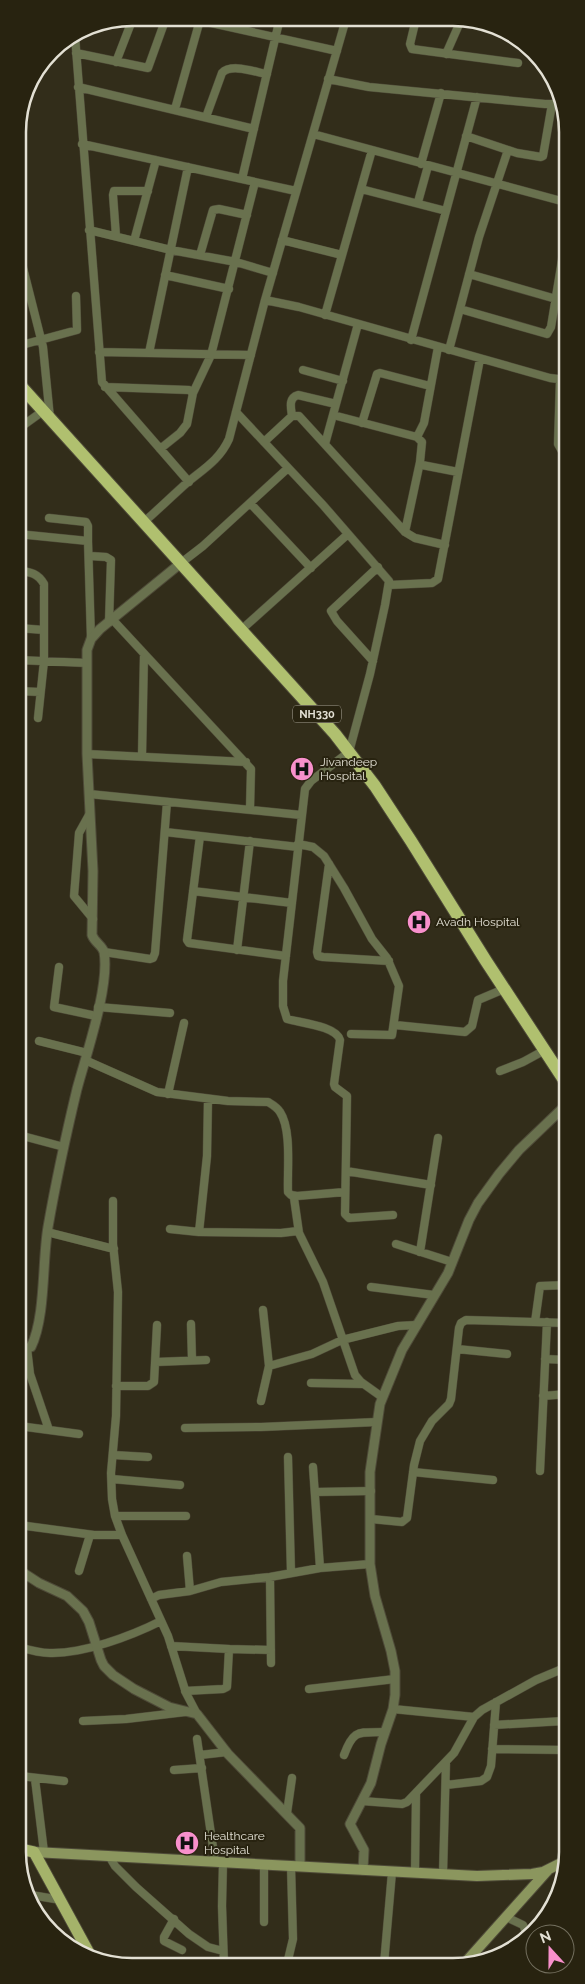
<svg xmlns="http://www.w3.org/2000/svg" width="585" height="1984" font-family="Raleway,sans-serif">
<rect width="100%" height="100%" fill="#322d1a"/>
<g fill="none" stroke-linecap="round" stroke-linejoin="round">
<g stroke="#4e4a38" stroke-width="9">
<path id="minor" d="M189,18L337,51
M416,19L410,44L412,49L518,63
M75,36L102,382L189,482
M76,53L148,68L166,18
M446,54L461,20
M116,62L133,18
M328,79L369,87L545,104H562
M78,87L254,129
M175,109L200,20
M206,117L222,73C231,63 255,72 267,74
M313,134L565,202
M466,136L517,153L541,157L543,156L552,104
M82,144L296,191
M421,164L441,93
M242,179L280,18
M361,189L446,211
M418,202L428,166
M89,230L171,250L236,262L273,273
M116,236L113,195L114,191H148
M282,240L342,255
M134,241L156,160
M18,248L43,347L50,418
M200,255L213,210L219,209L247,215
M469,274L556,299
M165,275L229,289
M265,300L299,307L550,378L566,380
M460,309L547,334L551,327L565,242
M325,315L372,150
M411,340L477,97
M18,346L77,330L76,296
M449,350L479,237L508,150
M99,352L251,355
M149,353L188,167
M303,370L343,381
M560,379L558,444L562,451H566
M105,387L189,390L193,393L187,424L180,433L160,449
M193,393L211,355L255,182
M236,412L323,505L389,581L385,605L370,674L349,752L311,781L305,789L283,981V1006L287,1019C301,1023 336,1026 340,1040L334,1084L335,1087L347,1096L345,1214L349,1218L393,1215
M333,415L417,437L422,442L420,462L422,465L458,472
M292,416C291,408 288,398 298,395L336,404
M362,423L377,374L380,373L430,386
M18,429L43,411
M417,437L424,423L438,347
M264,442L292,416H299L405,532L415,538L445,545
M325,444L358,324
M250,503L311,568
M49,518L86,522L88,526V541
M145,521C160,508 174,494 189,481C205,468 220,459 229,439L265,300L346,19
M405,532L420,462
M18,534L88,541L91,639
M90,556L106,557L111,560L109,622
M181,563L203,546L288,468
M18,570C30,572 38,573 44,584V661L38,718
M389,585L432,583L438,579L480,359
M112,619L251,769L250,809
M18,628L44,630
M241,630L348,534
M18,660L87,663
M373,661L337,621L331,611L378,567
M18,691L40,692
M87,754L246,762
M142,756L144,654
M89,794L301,815
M89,815L79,833L74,896L93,919
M165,832L298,847
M200,836L187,940L189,943L286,956
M298,844L313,847L324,856L344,888L372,939L387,958L399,986L392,1035L351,1034
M329,864L317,952L318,956L323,957L389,961
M193,891L292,903
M237,950L250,841
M104,952L150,959L153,958L155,953L167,802
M59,967L54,1007L96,1016
M98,1007L170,1013
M395,1025L465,1032L472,1026L478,1000L504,989
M39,1041L87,1053
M85,1060L157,1092L228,1101L268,1102C273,1105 277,1107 280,1112C292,1130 287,1171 288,1192L291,1195L297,1196
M500,1071L523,1062L545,1050
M168,1094L184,1023
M19,1135L64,1147
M346,1171L431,1185
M345,1192L297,1196L294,1198L299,1233L323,1282L355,1375L361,1382L382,1397
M113,1201V1244L118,1292L116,1416L111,1473L112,1499L115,1516L122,1535L168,1636L186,1693L197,1714
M170,1229L199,1232L281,1233L298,1231
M47,1232L114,1249
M199,1232L207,1156L208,1099
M396,1244L452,1262
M420,1252L438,1138
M371,1287L434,1295
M535,1322L540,1286L567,1285
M191,1324L192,1360
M27,1348L30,1374L49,1430
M457,1349L507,1354
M545,1359L567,1360
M156,1362L206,1360
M269,1366L312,1354L342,1340L398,1326L416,1325
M311,1383L363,1384
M116,1386H148L154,1382L157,1325
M543,1396L567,1394
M261,1401L269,1366L263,1310
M19,1426L79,1434
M185,1428L261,1427L377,1422
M113,1455L148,1457
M288,1457L291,1573
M313,1467L320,1568
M540,1471L547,1322
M413,1472L493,1480
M112,1479L180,1485
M315,1492L371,1491
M115,1516H186
M371,1519L402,1522L407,1518L414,1465L420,1441L432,1421L449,1404L451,1399L459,1328L461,1323L466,1320L567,1323
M19,1525L94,1535H122
M187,1556L190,1591
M79,1571L90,1535
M270,1577L271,1663
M151,1599L159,1595L190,1591L221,1582L270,1577L320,1568L370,1564
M171,1646L229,1649L271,1650
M19,1647C29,1650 40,1653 50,1653C83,1654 131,1636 161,1621
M309,1689L395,1679
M185,1691L223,1689L227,1687L229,1649
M393,1709L474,1717
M83,1721L126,1719L185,1712
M494,1725L564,1721L567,1714L566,1668
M197,1739L215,1861
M492,1749L567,1750
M200,1755L227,1752
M344,1755C354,1728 359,1733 385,1732
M174,1770L202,1768
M20,1776L64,1781
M35,1779L44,1852
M446,1785L481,1781L487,1777L491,1766L496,1702
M362,1801L402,1804L407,1802L454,1753L474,1717L482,1710L536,1680L567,1667
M287,1813L292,1778
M109,1856L115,1866L136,1887L189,1934L208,1947L223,1951
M223,1862L222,1906L224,1964
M264,1864V1922
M415,1873L416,1794
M443,1874L446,1762
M31,1895L61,1900
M506,1917L523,1925L527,1934
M174,1919L164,1937V1941L182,1950
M287,1964L293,1939L291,1866
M384,1964L392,1872"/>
</g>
<g stroke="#4e4a38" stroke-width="11">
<path id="tertiary" d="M19,1347L27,1348L31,1347C46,1316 42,1261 48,1227C56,1181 66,1135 77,1089C86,1055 110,986 104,952C102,945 95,943 92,935L93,871L87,754V650L91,639L100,629L181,563
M19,1570L39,1583L67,1596L83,1611L89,1622L101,1660L104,1666L113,1675L134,1689L169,1707L197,1714L228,1754L300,1828V1866
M363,1870L364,1850L350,1824L371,1783L381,1744L393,1709L395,1695V1671L391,1651L375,1596L370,1564V1472L380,1404L402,1350L448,1273L469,1220L478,1203L499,1174L519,1150L566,1105"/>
</g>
<g stroke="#4e4a38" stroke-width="12">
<path id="secondary" d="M34,1852L477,1876L532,1874L543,1872L567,1860
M464,1964L548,1870"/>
</g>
<g stroke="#4e4a38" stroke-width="13">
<path id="primary" d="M20,1849L34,1852L89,1953"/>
</g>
<g stroke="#4e4a38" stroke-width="14">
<path id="trunk" d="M18,383L335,734L375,786L411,841L486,961L566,1083"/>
</g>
<use href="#minor" stroke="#69714e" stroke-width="8"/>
<use href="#tertiary" stroke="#69714e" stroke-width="9"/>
<use href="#secondary" stroke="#8b965e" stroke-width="10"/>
<use href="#primary" stroke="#a5b36a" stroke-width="11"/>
<use href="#trunk" stroke="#b0c06f" stroke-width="12"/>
</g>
<defs>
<g id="hospital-disc" transform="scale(1.25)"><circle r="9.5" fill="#f890cc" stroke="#282310"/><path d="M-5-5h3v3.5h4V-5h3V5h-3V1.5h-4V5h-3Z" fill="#111"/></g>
</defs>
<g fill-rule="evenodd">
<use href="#hospital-disc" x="302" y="769"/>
<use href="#hospital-disc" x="419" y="922"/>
<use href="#hospital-disc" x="187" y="1843"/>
</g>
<g text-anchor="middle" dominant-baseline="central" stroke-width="4" stroke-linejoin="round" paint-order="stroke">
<rect fill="#282310" stroke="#aba799" stroke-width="1" x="293" y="705.5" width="48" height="17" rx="4"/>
<g font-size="11" font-weight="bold" fill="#e3e0d4">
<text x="317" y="714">NH330</text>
</g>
<g font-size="12" fill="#e3e0d4" stroke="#282310" text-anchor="start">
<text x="320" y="762">Jivandeep<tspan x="320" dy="14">Hospital</tspan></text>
<text x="436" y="922">Avadh Hospital</text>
<text x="204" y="1836">Healthcare<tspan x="204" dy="14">Hospital</tspan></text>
</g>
</g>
<path d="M0 0H585V1984H0ZM132 26H453A106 106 0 0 1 559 132V1852A106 106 0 0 1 453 1958H132A106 106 0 0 1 26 1852V132A106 106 0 0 1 132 26Z" fill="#282310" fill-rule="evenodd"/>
<path fill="none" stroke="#e3e0d4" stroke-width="2.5" d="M132 26H453A106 106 0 0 1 559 132V1852A106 106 0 0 1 453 1958H132A106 106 0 0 1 26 1852V132A106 106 0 0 1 132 26Z"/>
<g transform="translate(550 1949) rotate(339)"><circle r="24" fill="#282310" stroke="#736f5e"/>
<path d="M0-4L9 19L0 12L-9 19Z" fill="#f890cc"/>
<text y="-8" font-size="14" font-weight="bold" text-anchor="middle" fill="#e3e0d4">N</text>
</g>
</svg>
